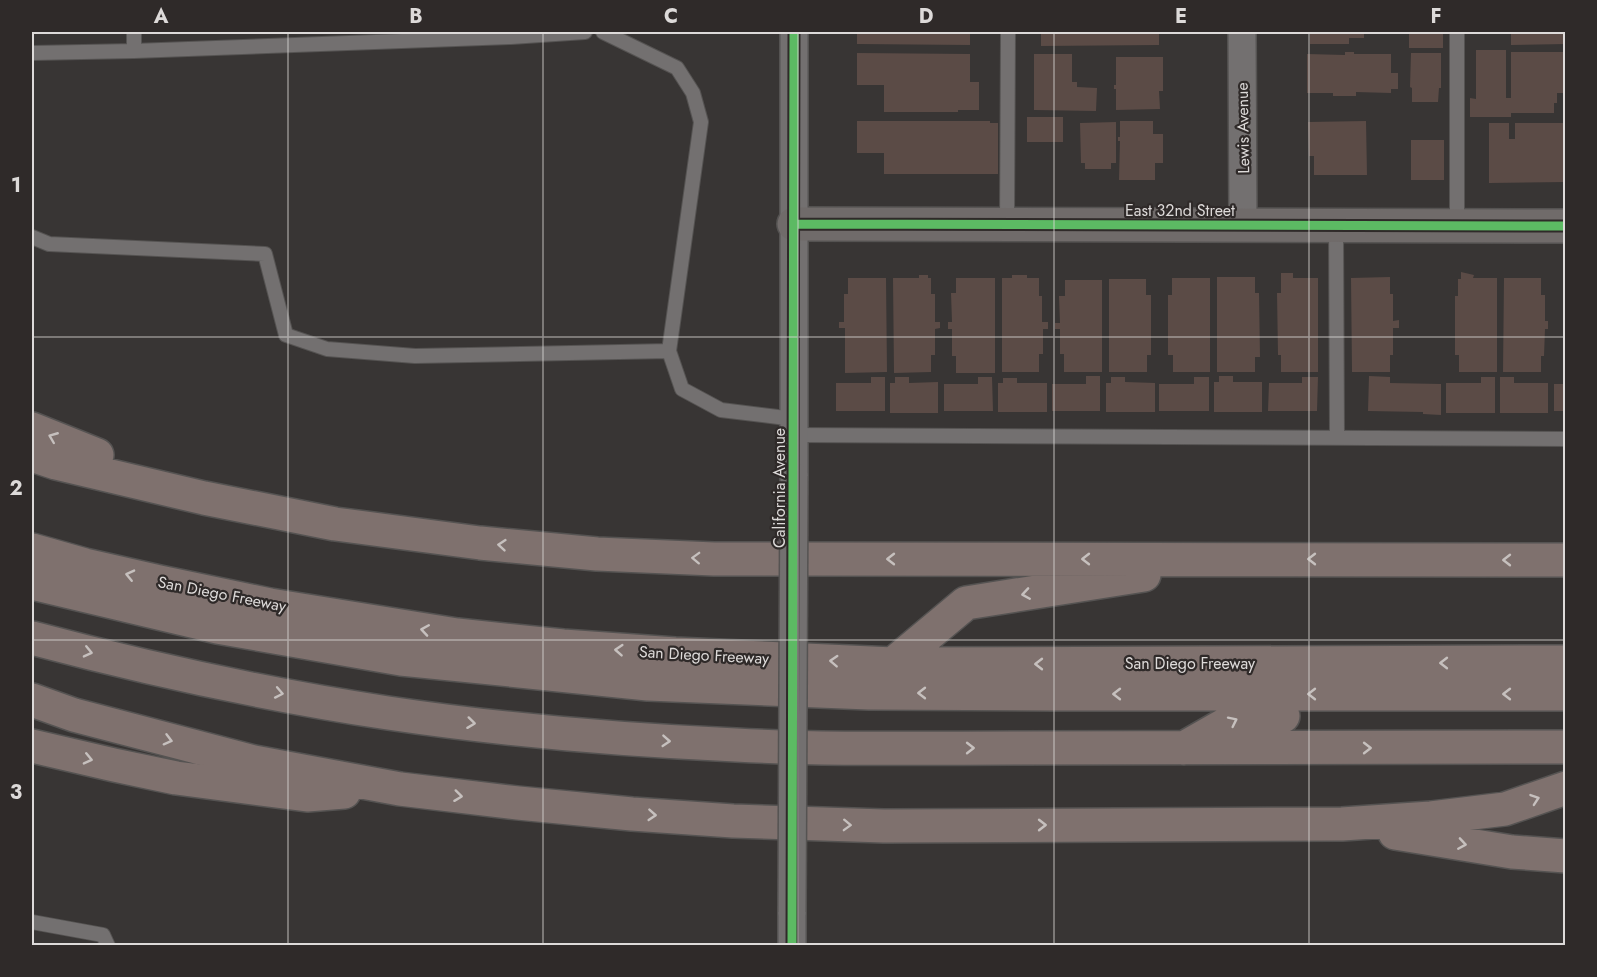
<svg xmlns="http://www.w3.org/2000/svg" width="1597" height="977" font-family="Jost,sans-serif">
<rect width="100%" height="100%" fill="#383534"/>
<path fill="#5b4b46" d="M857,32H970V45L857,44Z
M1041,32H1111V33H1115V32H1159V45L1041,46Z
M1310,32H1364V38H1349V44H1310Z
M1409,32H1443V48H1409Z
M1511,32H1566V44L1511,45Z
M1476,50H1506V98H1511V52H1566V93H1557V103H1554V113H1511V117H1470V98L1476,99Z
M1345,52H1354V54H1391V73H1398V89H1391V93L1356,92V96H1333V93H1307V54L1345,55Z
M857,53L970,54V82H979V110H958V112H884V85H857Z
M1411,53H1441V88H1439L1438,102H1412V88L1410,87Z
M1034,54H1072V82H1077V87L1097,88L1096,111L1034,110Z
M1116,57H1163V91H1159L1160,109L1116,110V89H1114V85H1116Z
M1027,117H1063V142H1027Z
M857,121H990V123H998V174H884V153H857Z
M1120,121H1153V134H1163V163H1155V180H1119L1120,141H1118V137H1120Z
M1366,121L1367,175H1314V156H1309L1308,122Z
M1116,122V163H1111V169H1085V163H1081L1080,123Z
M1489,123H1509V139H1515V123H1566V182L1489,183Z
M1411,140H1444V180H1411Z
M1461,272L1474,275L1473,278H1497V372H1459V355H1455V296H1458V279H1461Z
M1281,273H1293V278H1318V372H1281V355H1278L1277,293H1281Z
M919,275H928V278H931V294H935V322H940V328L935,329V355H931V372L894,373L893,278H919Z
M1012,275H1027V278H1039V296H1042V322H1048V329H1043V354H1039V372H1002V278H1012Z
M1217,277H1255V293H1259L1260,357H1255V372H1217Z
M1390,277V294H1393V321L1399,320V328H1393V355H1390V372H1352L1351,278Z
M848,278H886L887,372L845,373V328H839V322H844V294H848Z
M956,278H995V373H956V356H952V329H948V322H952L951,293H956Z
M1172,278H1210V372H1173V355H1168V295H1172Z
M1504,278H1541V295H1545V321H1548V329H1545L1544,356H1541V372H1503Z
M1109,279H1146V295H1151V355H1147V372H1109Z
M1065,280H1102V372H1064V354H1060V329H1055V323H1060L1059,296H1065Z
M1563,295H1566V357H1563Z
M1086,376H1100V411H1052V384H1086Z
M1219,376H1233V382H1262V412H1214V382H1219Z
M1369,376L1390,377V383L1441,384V415L1423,414V412L1368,411Z
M871,377H885V411H836V383H871Z
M895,377H909V383L938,382V413H890V383H895Z
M978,377H992L993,411H944V384H978Z
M1111,377H1125V382L1155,383V412H1106V383H1111Z
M1194,377H1209V411H1159V384H1194Z
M1302,377H1318L1317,411H1268L1269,383H1302Z
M1481,377H1495V413H1446V383H1481Z
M1500,377H1514V383H1548V413H1500Z
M1003,378H1017V383H1047V412H998V383H1003Z
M1554,384H1566V411H1554Z"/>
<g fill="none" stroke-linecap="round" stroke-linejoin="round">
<g stroke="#555352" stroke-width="16">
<path id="lane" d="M134,32V51L511,37L585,32
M603,32L677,68L693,93L701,122L669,351L682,389L721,410L794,419
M1457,32V226
M32,53L134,51
M1007,224L1008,32
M1336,225L1337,438
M32,237L49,244L265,254L286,335L327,349L415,356L669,351
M794,435L1566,439
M32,922L103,935L108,946"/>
</g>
<g stroke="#555352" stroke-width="30">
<path id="street" d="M794,32V476
M1242,32L1243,225
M792,912V946"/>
</g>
<g stroke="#555352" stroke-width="36">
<path id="secondary" d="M794,224L1566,226"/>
</g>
<g stroke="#555352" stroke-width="36">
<path id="highway" d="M32,429L97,455
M32,455L56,463L204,498L335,524L480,543L597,554L714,559L1566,560
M32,550L85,565L160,582L270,605L457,635L563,646L675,654L893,664L1566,662
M32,583L217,627L401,659L648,684L869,693L1055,694H1566
M32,638C149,669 268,695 388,713C503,730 620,740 736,745C828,750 922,748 1015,748C1198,749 1382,748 1566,747
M893,664L966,603L1144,575
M32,700L74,715L254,762L400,789L518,803L632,814L733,821L884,826L1342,824L1431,818L1505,809L1566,788
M32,746L114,765L176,778L307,795L344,792
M1184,748L1240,716H1283
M1395,833L1512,852L1566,856"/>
</g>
<use href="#lane" stroke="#737070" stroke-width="14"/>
<use href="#street" stroke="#737070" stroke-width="27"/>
<use href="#secondary" stroke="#706b6a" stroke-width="33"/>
<use href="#highway" stroke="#7f716e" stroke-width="33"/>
<g stroke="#555352" stroke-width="30" stroke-linecap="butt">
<path id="street-bridge" d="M792,912L794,476"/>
</g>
<use href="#street-bridge" stroke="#737070" stroke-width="27"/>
<g stroke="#2f2a29" stroke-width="13">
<path id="cycleway" d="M794,224L1566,226
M792,946L794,32"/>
</g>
<use href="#cycleway" stroke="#5cba63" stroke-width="9"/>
</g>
<defs><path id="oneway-chevron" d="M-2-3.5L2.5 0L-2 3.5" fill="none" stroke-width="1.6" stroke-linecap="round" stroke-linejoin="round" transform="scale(1.5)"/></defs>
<g stroke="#c6c0be">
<use href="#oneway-chevron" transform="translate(53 437) rotate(-158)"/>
<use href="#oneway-chevron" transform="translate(502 545) rotate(-175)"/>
<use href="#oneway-chevron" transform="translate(696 558) rotate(-178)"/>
<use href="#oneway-chevron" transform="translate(891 559) rotate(-180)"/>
<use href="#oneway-chevron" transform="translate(1086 559) rotate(180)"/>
<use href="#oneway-chevron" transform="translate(1312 559) rotate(-180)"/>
<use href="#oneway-chevron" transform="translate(1507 560) rotate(-180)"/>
<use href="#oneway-chevron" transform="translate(130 575) rotate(-167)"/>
<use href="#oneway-chevron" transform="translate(1026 594) rotate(171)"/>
<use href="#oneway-chevron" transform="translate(425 630) rotate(-171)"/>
<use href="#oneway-chevron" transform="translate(619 650) rotate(-176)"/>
<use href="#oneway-chevron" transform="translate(88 652) rotate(13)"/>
<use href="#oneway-chevron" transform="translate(834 661) rotate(-177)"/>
<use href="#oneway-chevron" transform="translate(1444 663) rotate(180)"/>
<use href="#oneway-chevron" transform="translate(1039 664) rotate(180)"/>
<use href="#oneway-chevron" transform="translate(279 693) rotate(11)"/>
<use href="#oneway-chevron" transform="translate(922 693) rotate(-180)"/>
<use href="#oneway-chevron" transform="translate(1117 694) rotate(180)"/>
<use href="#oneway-chevron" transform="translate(1312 694) rotate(180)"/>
<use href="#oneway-chevron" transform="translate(1507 694) rotate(180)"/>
<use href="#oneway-chevron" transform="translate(1233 721) rotate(-26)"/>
<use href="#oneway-chevron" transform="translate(471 723) rotate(7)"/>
<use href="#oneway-chevron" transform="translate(168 740) rotate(15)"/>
<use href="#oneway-chevron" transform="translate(666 741) rotate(4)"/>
<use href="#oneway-chevron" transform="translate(970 748)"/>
<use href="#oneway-chevron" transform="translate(1367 748)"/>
<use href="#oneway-chevron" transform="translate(88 759) rotate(13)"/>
<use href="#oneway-chevron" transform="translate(458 796) rotate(7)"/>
<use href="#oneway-chevron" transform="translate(1535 799) rotate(-19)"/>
<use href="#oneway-chevron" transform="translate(652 815) rotate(4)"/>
<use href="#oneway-chevron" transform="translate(847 825) rotate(2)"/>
<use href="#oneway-chevron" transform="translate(1042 825)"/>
<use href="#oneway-chevron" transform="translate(1462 844) rotate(9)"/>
</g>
<path fill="none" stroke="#dddad9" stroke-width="1.5" stroke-opacity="0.55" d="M288,32V946M543,32V946M798,32V946M1054,32V946M1309,32V946M32,337H1566M32,640H1566"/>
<g text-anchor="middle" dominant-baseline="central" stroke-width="4.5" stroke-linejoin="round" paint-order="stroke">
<g font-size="16" fill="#dddad9" stroke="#2f2a29">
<text transform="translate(1243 128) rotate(-91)">Lewis Avenue</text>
<text x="1180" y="210">East 32nd Street</text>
<text transform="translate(779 488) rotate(-90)">California Avenue</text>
<text transform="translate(222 594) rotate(11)">San Diego Freeway</text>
<text transform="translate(704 655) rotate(3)">San Diego Freeway</text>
<text x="1190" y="663">San Diego Freeway</text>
</g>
</g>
<rect width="1597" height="977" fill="none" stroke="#2f2a29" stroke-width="66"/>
<rect x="33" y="33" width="1531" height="911" fill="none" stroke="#dddad9" stroke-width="2"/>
<g font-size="20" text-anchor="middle" font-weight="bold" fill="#dddad9">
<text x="161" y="23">A</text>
<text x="416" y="23">B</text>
<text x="671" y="23">C</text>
<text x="926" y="23">D</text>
<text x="1181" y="23">E</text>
<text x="1436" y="23">F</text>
<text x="16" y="192">1</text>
<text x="16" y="495">2</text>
<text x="16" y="799">3</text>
</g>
</svg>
